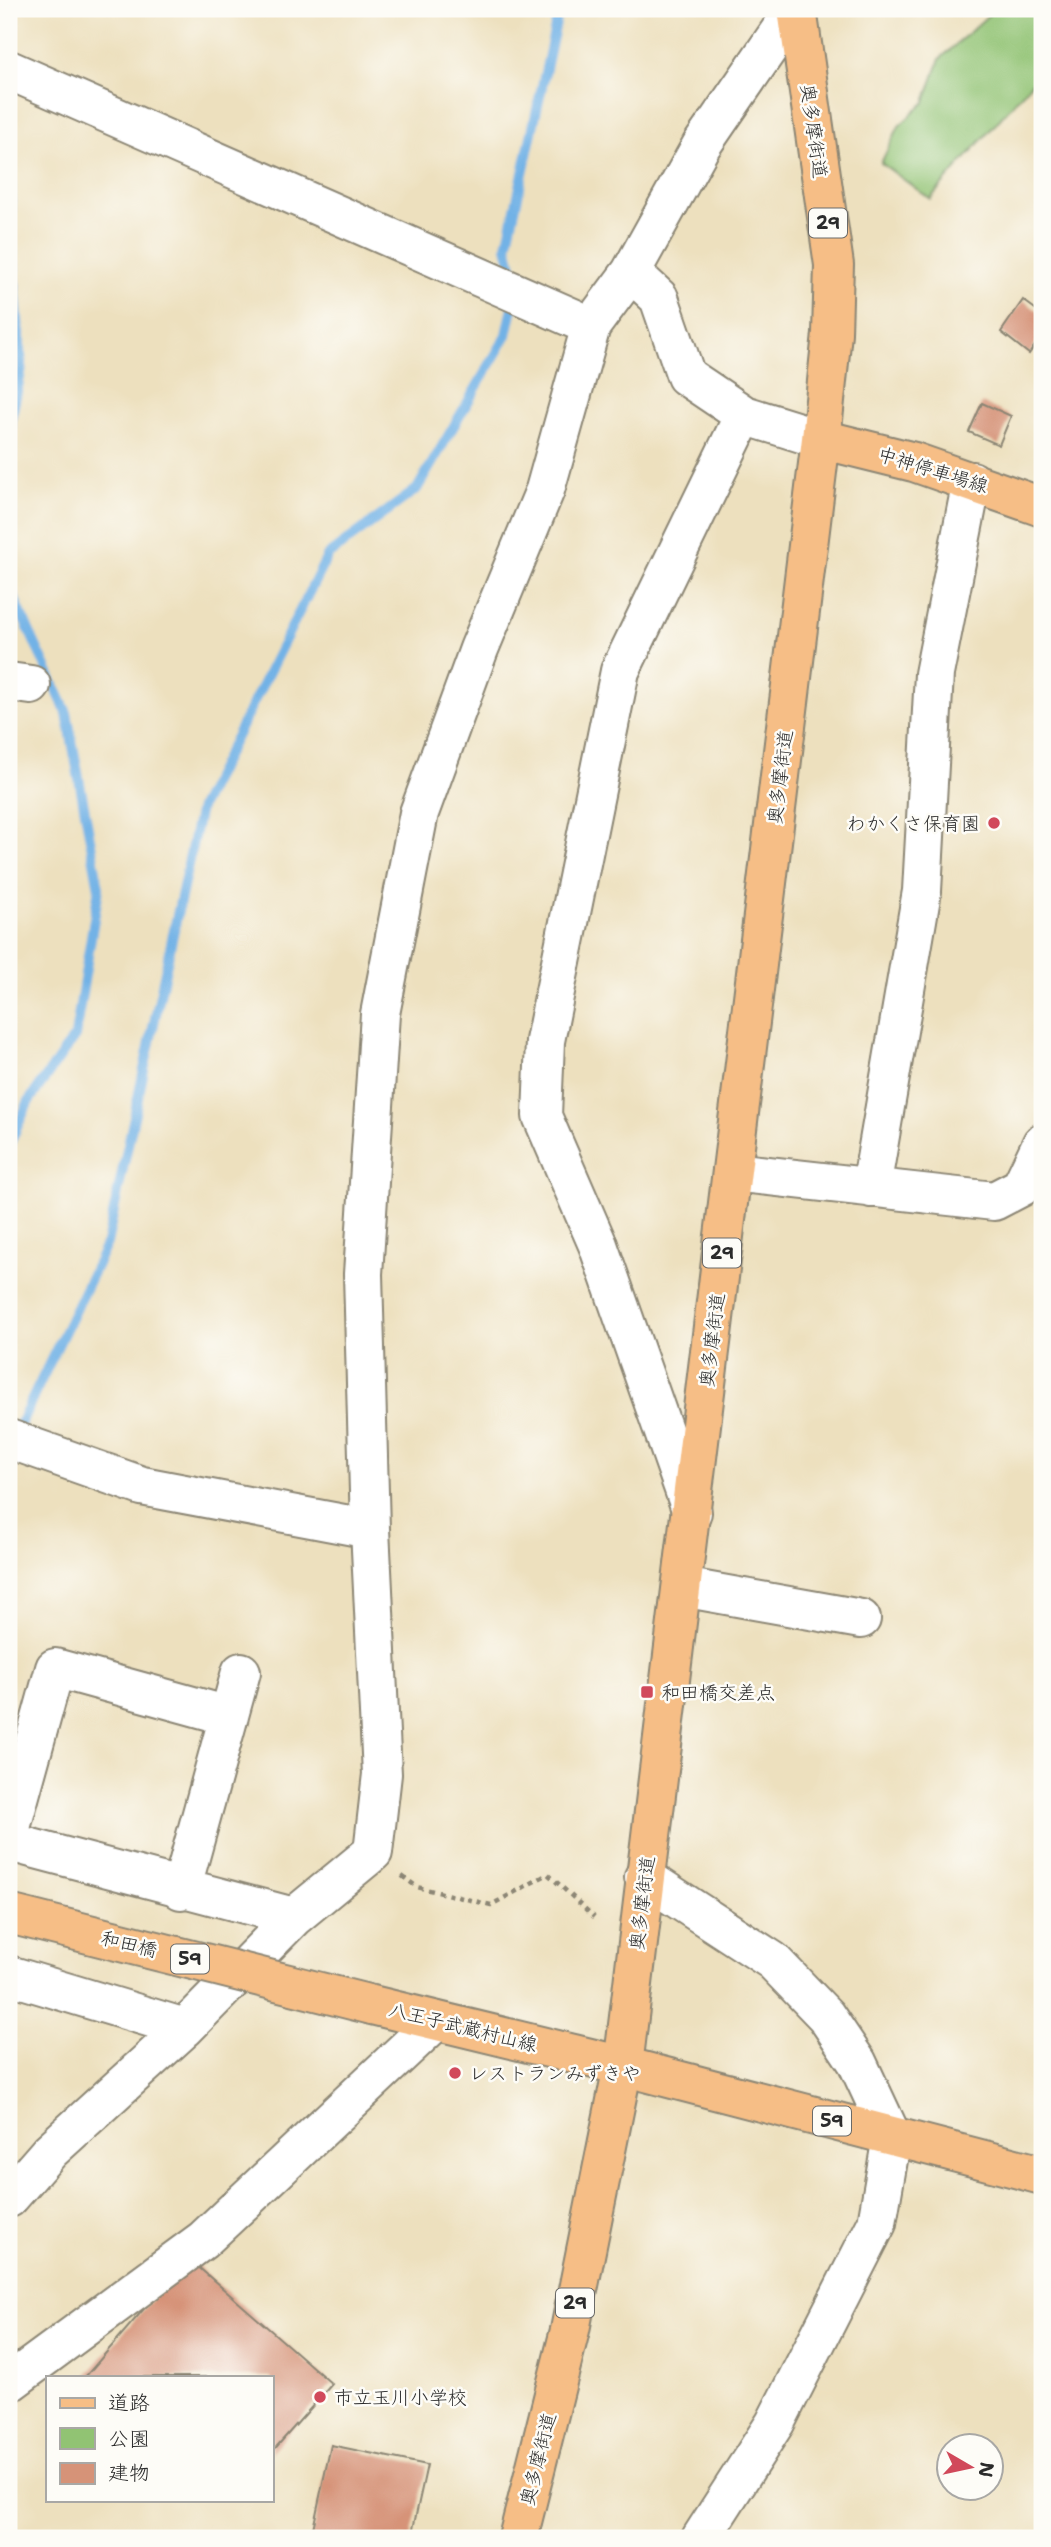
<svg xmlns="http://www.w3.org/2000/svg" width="1051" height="2547" font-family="'Shantell Sans','Klee One',sans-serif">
<rect width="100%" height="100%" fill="#fdfcf7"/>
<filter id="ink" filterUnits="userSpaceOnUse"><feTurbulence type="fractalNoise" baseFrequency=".0143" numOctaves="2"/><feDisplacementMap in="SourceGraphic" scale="14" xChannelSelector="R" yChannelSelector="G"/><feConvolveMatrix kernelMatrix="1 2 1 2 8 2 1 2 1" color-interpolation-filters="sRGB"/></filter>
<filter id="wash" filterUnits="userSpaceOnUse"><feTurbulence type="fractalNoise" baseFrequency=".00686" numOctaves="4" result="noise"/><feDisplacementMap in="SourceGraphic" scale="28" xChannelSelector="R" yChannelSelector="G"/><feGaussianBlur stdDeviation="1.57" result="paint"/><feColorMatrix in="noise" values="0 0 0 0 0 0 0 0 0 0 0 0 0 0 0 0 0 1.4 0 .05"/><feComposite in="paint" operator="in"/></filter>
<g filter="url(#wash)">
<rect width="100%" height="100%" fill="#ede0be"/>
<path fill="#91c373" stroke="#5e774f" stroke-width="2" d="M995,9H1042V71L930,199L881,163L899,126L925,102L940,59Z"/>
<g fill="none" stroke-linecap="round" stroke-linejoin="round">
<path stroke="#72b2e6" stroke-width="10" d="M9,113L11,238L22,368L11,419V591L67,713L99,888L75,1036L29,1101L9,1145
M516,283L507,246L559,9
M15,1435L107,1243L200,808L328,555L417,489L507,335L515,298"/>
</g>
<g id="blocks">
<path fill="#d69378" d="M1023,300L1042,314V335L1029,354L1001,332Z
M982,403L1011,416L999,445L969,432Z
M188,2258L332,2384L271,2453V2377H85Z
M331,2445L427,2465L411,2538H311Z"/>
</g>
</g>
<g filter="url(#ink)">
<use href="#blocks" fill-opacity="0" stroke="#8c8674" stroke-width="2"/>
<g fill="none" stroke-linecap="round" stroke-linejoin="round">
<g stroke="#8c8674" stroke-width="42">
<path id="minor" d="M9,70L591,326
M631,272L659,298L686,376L744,415L821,439
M9,682L31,685
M732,1172L994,1201L1021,1187L1042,1143
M871,1188L922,891L934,674L972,481
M9,1439L142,1486L370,1529
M692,1512L598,1245L542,1116L545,1041L620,671L744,415
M682,1587L861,1619
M9,1835L55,1668L229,1716
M9,1842L294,1917
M644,1877L773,1961L826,2016L857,2062L892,2137L877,2223L775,2423L701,2538
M181,1890L241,1672
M9,1975L185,2028
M9,2198L50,2151L185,2028L294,1917L373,1852L382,1774L370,1529L363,1274L380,1014L419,813L479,649L545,490L591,326L631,272L701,146L795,9
M9,2383L203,2240L436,2021"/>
</g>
<g stroke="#8c8674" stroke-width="42">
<path id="major" d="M821,439L914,462L1042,507
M372,2005L623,2066L1042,2175
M518,2538L570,2330L623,2066L821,439L832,333L834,265L797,9"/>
</g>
<path stroke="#8c8674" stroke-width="4.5" stroke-dasharray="5 5" stroke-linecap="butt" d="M402,1876L417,1887L491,1905L548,1874L594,1917"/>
<use href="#minor" stroke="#fff" stroke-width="38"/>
<use href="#major" stroke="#f6be86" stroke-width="38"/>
<g stroke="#8c8674" stroke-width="42" stroke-linecap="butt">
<path id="major-bridge" d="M9,1914L372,2005"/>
</g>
<use href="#major-bridge" stroke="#f6be86" stroke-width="38"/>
</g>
</g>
<g fill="#d1495b" stroke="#fdfcf7" stroke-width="2.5">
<circle cx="994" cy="823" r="7"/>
<rect x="640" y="1685" width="14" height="14" rx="3.5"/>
<circle cx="455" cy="2073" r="7"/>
<circle cx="320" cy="2397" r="7"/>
</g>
<g text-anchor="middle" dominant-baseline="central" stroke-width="5" stroke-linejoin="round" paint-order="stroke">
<g fill="#fdfcf7" stroke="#6a6a68" stroke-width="2">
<rect x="809" y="208.5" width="38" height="29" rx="5"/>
<rect x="703" y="1238.5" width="38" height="29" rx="5"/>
<rect x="171" y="1944.5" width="38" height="29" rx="5"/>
<rect x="813" y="2106.5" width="38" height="29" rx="5"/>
<rect x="556" y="2288.5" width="38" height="29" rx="5"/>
</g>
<g font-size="18" font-weight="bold" fill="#2b2b2b">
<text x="828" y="223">29</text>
<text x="722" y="1253">29</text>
<text x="190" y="1959">59</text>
<text x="832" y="2121">59</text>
<text x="575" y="2303">29</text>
</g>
<g font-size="19" fill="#2b2b2b" stroke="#fdfcf7">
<text transform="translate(814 131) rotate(82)">奥多摩街道</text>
<text transform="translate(933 470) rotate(17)">中神停車場線</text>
<text transform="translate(780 777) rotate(-83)">奥多摩街道</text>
<text transform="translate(712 1340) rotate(-83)">奥多摩街道</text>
<text transform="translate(642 1903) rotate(-83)">奥多摩街道</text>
<text transform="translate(129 1944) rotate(14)">和田橋</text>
<text transform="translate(463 2027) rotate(14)">八王子武蔵村山線</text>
<text transform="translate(538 2459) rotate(-76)">奥多摩街道</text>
</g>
<g font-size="19" fill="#2b2b2b" stroke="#fdfcf7" text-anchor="start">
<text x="980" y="823" text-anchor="end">わかくさ保育園</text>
<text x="661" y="1692">和田橋交差点</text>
<text x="469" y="2073">レストランみずきや</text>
<text x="334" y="2397">市立玉川小学校</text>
</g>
</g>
<rect width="1051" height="2547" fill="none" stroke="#fdfcf7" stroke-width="35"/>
<rect x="46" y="2376" width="228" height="126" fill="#fdfcf7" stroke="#a9a8a5" stroke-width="2"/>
<rect x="60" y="2398" width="35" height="10" fill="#f6be86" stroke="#a9a8a5" stroke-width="2"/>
<text x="108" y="2410" font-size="21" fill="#2b2b2b">道路</text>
<rect x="60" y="2428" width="35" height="21" fill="#91c373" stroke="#a9a8a5" stroke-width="2"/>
<text x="108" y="2446" font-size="21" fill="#2b2b2b">公園</text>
<rect x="60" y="2463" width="35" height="21" fill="#d69378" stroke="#a9a8a5" stroke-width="2"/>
<text x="108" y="2480" font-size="21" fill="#2b2b2b">建物</text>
<g transform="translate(970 2467) rotate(99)"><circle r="33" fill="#fdfcf7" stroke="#a9a8a5" stroke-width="2"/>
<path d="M0-5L12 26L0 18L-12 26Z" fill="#d1495b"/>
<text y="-10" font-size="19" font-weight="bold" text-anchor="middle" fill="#2b2b2b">N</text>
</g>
</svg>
